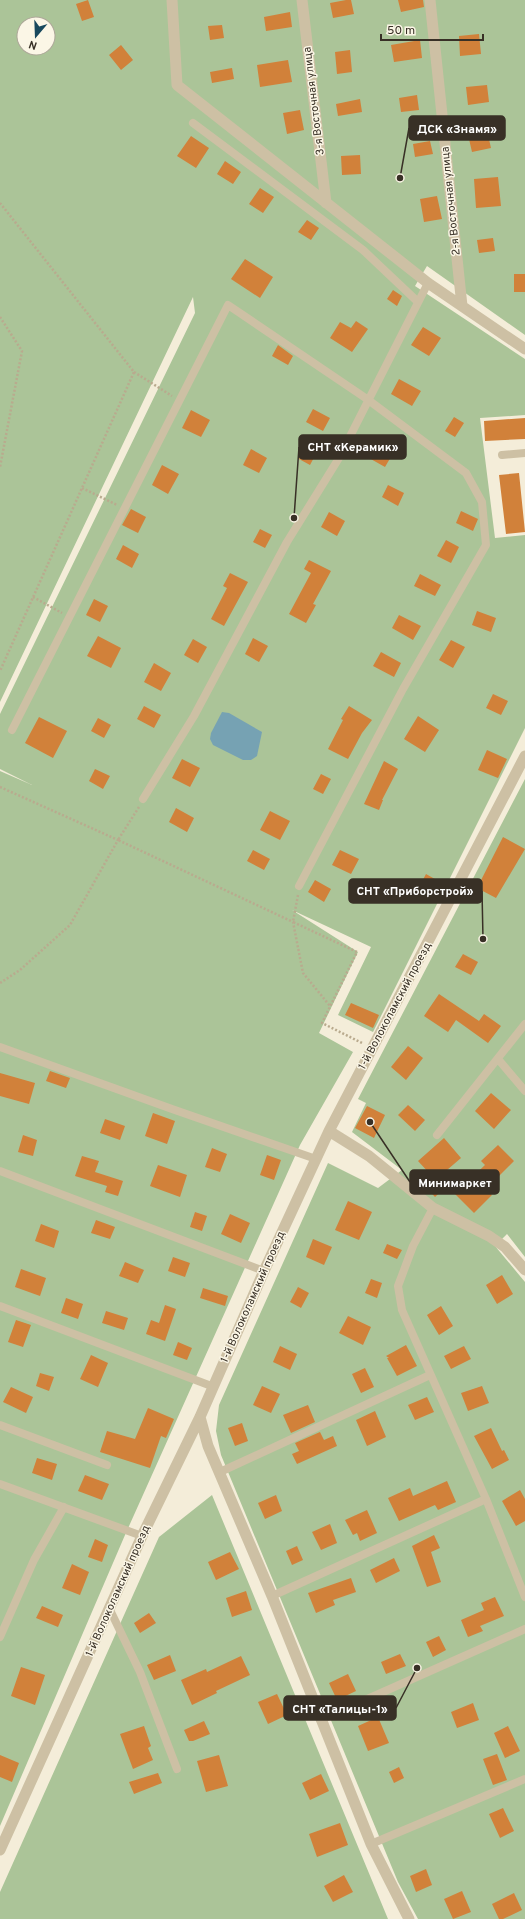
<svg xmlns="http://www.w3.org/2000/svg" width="525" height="1919" font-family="Overpass,sans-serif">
<rect width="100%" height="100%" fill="#f4edd9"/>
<path fill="#abc498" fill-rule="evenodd" d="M0,0H525V335L427,266L415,286L525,359V415L480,418L495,538L525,535V728L373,1032L338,1015L371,947L292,910L358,952L319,1033L353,1052L300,1145L125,1535L0,1826V771L32,785L0,769V714L195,313L193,297L0,702ZM24,24H48V48H24Z
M525,779V1257L507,1234L495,1246L525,1282V1919H418L398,1882L221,1455L216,1431L219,1405L328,1163L378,1188L402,1170L352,1132L366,1103L358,1099Z
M212,1495L388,1919H0V1892L159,1537Z"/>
<path fill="#76a2b3" d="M222,712L229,713L262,732L257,756L251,760H243L213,745L210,739L211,733Z"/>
<path fill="#d1813a" d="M88,0L94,17L82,21L76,4Z
M346,0H351L354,14L333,18L330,3Z
M398,0H423L424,7L401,12Z
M290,12L292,27L266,31L264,17Z
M222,25L224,38L210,40L208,26Z
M479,34L481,54L460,56L459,36Z
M420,40L422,58L394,62L391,45Z
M121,45L133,60L121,70L109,55Z
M350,50L352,72L337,74L335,52Z
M288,60L292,82L260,87L257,65Z
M232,68L234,79L212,83L210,72Z
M487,85L489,102L468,105L466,87Z
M417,95L419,110L401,112L399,98Z
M360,99L362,112L338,116L336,104Z
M300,110L304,130L287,134L283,113Z
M488,135L491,148L472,152L469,139Z
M191,136L209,148L196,168L177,156Z
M430,141L433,154L415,157L413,144Z
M360,155L361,174L342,175L341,156Z
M225,161L241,172L233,184L217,174Z
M498,177L501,206L476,208L474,179Z
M260,188L274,197L263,213L249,204Z
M437,196L442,219L424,222L420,199Z
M307,220L319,228L311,240L298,232Z
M493,238L495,251L479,253L477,240Z
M245,259L273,277L260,298L231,279Z
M514,274H525V292H514Z
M393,290L402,296L397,306L387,299Z
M356,321L368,329L352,352L330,338L340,322L351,328Z
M423,327L441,338L429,356L411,345Z
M278,345L293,356L288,365L272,356Z
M399,379L421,391L412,406L391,394Z
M313,409L330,418L323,431L306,422Z
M191,410L210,420L201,437L182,428Z
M454,417L464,423L455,437L445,431Z
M525,418V439L485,441L484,421Z
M307,445L318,450L310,465L299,459Z
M376,446L392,455L385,467L369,458Z
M251,449L267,458L259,473L243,465Z
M162,465L179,474L168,494L152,485Z
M519,473L525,532L506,534L499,475Z
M388,485L404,493L398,506L382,497Z
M131,509L146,517L138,533L122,525Z
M461,511L478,519L473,531L456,523Z
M329,512L345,521L337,536L321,527Z
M260,529L272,535L265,548L253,542Z
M446,540L459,547L451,563L437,556Z
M123,545L139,554L132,568L116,559Z
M309,560L331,571L313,604L316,605L306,623L289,614L311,573L304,569Z
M230,573L248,582L224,626L211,619L227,588L223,586Z
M420,574L441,585L435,596L414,586Z
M94,599L108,606L100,622L86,615Z
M477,611L496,618L491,632L472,625Z
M399,615L421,626L413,640L392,628Z
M98,636L121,648L111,668L87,656Z
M253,638L268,646L259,662L245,654Z
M193,639L207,647L198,663L184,655Z
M451,640L465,647L453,668L439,660Z
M381,652L401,663L394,677L373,666Z
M154,663L171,673L161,691L144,682Z
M493,694L508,701L501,715L486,708Z
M144,706L161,715L154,728L137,719Z
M349,706L372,720L362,733L348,759L328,749L343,720L341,719Z
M418,716L439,730L425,752L404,739Z
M39,717L67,731L53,758L25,743Z
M98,718L111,725L104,738L91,731Z
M487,750L507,759L498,778L478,770Z
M182,759L200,768L190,787L172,778Z
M384,761L398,769L382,800H383L379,810L364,804Z
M95,769L110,776L103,789L89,781Z
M321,774L331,779L323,794L313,789Z
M176,808L194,818L187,832L169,822Z
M270,811L290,821L280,840L260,830Z
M503,837L525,849L496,898L477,888Z
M253,850L270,859L264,870L247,861Z
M340,850L359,859L351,874L332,865Z
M426,874L442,883L433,900L417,891Z
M315,880L331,889L324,902L308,892Z
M463,954L478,962L471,975L455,967Z
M439,994L479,1021L484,1014L501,1026L488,1043L456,1020L448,1032L424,1016Z
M351,1003L379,1015L373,1028L345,1015Z
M408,1046L423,1058L406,1080L391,1067Z
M50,1071L70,1078L66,1088L46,1081Z
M0,1073L35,1083L29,1104L0,1096Z
M491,1093L511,1110L494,1129L475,1111Z
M408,1105L425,1120L415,1131L398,1115Z
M367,1106L385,1115L374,1138L355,1128Z
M153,1113L175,1121L167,1144L145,1136Z
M105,1119L125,1126L120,1140L100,1133Z
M23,1135L37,1140L33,1156L18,1152Z
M444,1138L461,1158L440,1176L448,1185L435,1197L421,1182L430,1174L418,1161Z
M498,1145L514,1161L486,1189L492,1195L474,1213L455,1194L485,1165L481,1161Z
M212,1148L227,1154L220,1172L205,1167Z
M267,1155L281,1160L274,1180L260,1175Z
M82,1156L99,1161L95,1172L123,1181L118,1196L105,1192L107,1186L75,1176Z
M158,1165L187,1175L180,1197L150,1186Z
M348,1201L372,1212L359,1240L335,1230Z
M195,1212L207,1216L202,1231L190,1227Z
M230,1214L250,1223L241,1243L221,1234Z
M96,1220L115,1227L110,1239L91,1233Z
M41,1224L59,1231L54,1248L35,1241Z
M313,1239L332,1247L324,1265L306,1257Z
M387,1244L402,1250L397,1259L383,1253Z
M173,1257L190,1263L185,1277L168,1271Z
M125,1262L144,1270L138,1283L119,1276Z
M21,1269L46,1278L40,1296L15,1287Z
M502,1275L513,1294L497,1304L486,1285Z
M371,1279L382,1283L377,1298L365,1293Z
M298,1287L309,1293L301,1308L290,1302Z
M203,1288L228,1296L225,1306L200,1298Z
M66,1298L83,1304L78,1319L61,1313Z
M165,1305L176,1309L165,1341L146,1334L151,1320L159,1323Z
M441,1306L453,1326L439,1335L427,1315Z
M106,1311L128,1318L124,1330L102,1323Z
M348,1316L371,1327L363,1345L339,1333Z
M16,1320L31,1325L23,1347L8,1342Z
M178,1342L192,1348L187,1360L173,1355Z
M406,1345L417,1366L397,1376L387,1358H389L386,1356Z
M280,1346L297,1354L290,1370L273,1362Z
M464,1346L471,1359L451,1369L444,1356Z
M91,1355L108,1363L98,1387L80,1379Z
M365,1368L374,1387L361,1393L352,1374Z
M40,1373L54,1377L49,1391L36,1386Z
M262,1386L280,1394L271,1413L253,1405Z
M482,1386L489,1403L468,1411L461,1393Z
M11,1387L33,1397L26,1413L3,1402Z
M427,1397L434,1412L415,1420L408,1405Z
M308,1405L315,1422L291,1433L283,1415Z
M148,1408L174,1419L166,1438L161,1436L150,1468L100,1452L107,1431L135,1439Z
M375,1411L386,1437L367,1446L356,1420Z
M242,1423L248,1441L235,1446L228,1428Z
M491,1428L502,1451L504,1450L509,1460L492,1469L474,1436Z
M320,1432L324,1440L333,1436L337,1446L297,1464L292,1454L299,1451L295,1443Z
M37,1458L57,1464L52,1480L32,1473Z
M85,1475L109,1484L102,1500L78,1491Z
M447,1481L456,1502L438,1510L435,1505L399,1521L388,1498L410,1488L413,1496Z
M520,1490L525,1499V1521L516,1526L502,1501Z
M276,1495L282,1511L265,1519L258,1503Z
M367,1510L377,1533L360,1541L357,1533L353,1535L345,1520Z
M330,1524L337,1543L321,1550L312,1532Z
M434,1535L440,1548L431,1552L441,1582L427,1587L412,1546Z
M95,1539L108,1545L102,1562L88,1557Z
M297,1546L303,1560L292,1565L286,1551Z
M230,1552L239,1569L216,1580L208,1562Z
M394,1558L400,1571L376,1583L370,1570Z
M72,1564L89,1572L80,1595L62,1588Z
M351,1578L356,1592L333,1600L335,1605L316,1613L308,1593Z
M246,1591L252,1610L232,1617L226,1598Z
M495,1597L504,1616L480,1626L483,1631L468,1637L461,1620L484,1610L481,1603Z
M42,1606L63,1615L58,1627L36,1618Z
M149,1613L156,1623L140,1633L134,1623Z
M439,1636L446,1650L433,1657L426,1642Z
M400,1654L406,1666L386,1674L381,1662Z
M170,1655L176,1671L154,1680L147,1665Z
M241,1656L250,1675L216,1691L217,1693L192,1705L181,1680L206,1669L207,1672Z
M21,1667L45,1675L35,1705L11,1696Z
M348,1674L356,1691L337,1700L329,1683Z
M277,1694L287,1715L268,1724L258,1702Z
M473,1703L479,1720L457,1728L451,1712Z
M378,1717L389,1743L368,1751L358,1726Z
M204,1721L210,1734L193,1741H189L184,1730Z
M144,1726L151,1746L148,1748L153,1760L133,1769L120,1734Z
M508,1726L520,1751L505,1758L494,1733Z
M497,1754L507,1780L493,1785L483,1759Z
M0,1755L19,1763L12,1782L0,1777Z
M219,1755L228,1786L206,1792L197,1761Z
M399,1767L404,1778L394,1783L389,1772Z
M158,1773L162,1783L134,1794L129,1782Z
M321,1774L329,1791L310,1800L302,1783Z
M503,1808L514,1831L500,1838L489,1814Z
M340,1823L348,1845L317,1857L309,1834Z
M426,1869L432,1885L416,1892L410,1876Z
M344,1875L353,1892L333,1902L324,1886Z
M462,1891L471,1912L453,1919L444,1899Z
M514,1893L522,1910L503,1919H499L492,1904Z"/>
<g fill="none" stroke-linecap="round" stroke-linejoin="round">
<path stroke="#b9aa8e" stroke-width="2.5" stroke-dasharray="2 2" stroke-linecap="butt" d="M0,203L134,372L0,671
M0,317L22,351L0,467
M134,372L172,396
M82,488L117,505
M33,597L62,613
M0,787L118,840L70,925L20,970L0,983
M139,807L118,840L293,922L303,973L330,1006
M298,895L293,922L357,952L322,1023L362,1043"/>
<path stroke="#cdc0a4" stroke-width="8" d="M193,123L363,250L418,302
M502,455L525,453
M12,730L228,305L367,399L466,473L482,502L486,545L403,689L299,886
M143,799L194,716L287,542L339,458L428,283
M0,1047L172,1109L316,1159
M498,1059L525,1091
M437,1135L525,1024
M0,1171L264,1271
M433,1208L413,1246L398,1286L402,1310L486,1499L525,1597
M0,1306L214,1387
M0,1425L107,1465
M220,1472L430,1375
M0,1484L142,1536
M272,1596L486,1499
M110,1610L140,1672L177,1769
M0,1637L34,1560L64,1507
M320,1720L525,1629
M371,1844L525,1779"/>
<path stroke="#cdc0a4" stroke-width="11" d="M172,0L177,85L428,283L525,349
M302,0L326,203
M430,0L462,306
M329,1131L369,1156L433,1208L489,1236L505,1247L525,1270
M200,1417L208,1446L272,1596L371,1844L409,1919
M0,1850L142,1536L200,1417L264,1271L329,1131L525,756"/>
</g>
<g text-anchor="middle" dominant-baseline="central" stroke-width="3" stroke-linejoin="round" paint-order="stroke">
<g font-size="11" fill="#383026" stroke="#fbf6e6">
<text transform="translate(314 101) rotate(-97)">3-я Восточная улица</text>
<text transform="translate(451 201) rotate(-96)">2-я Восточная улица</text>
<text transform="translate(395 1006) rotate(-62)">1-й Волоколамский проезд</text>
<text transform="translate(253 1297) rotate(-66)">1-й Волоколамский проезд</text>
<text transform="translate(118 1591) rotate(-66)">1-й Волоколамский проезд</text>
</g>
</g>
<path fill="none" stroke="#383026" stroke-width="1.5" d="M400 178L409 128M294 518L299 447M483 939L482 891M370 1122L410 1182M417 1668L396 1708"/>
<g fill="#383026" stroke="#fbf6e6" stroke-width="1.5">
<circle cx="400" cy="178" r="4"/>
<circle cx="294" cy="518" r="4"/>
<circle cx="483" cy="939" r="4"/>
<circle cx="370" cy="1122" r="4"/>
<circle cx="417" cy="1668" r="4"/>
</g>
<g fill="#383026" stroke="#383026" stroke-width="1.5">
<rect x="409" y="116" width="96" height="24" rx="4"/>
<rect x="299" y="435" width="107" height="24" rx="4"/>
<rect x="349" y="879" width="133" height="24" rx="4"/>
<rect x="410" y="1170" width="89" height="24" rx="4"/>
<rect x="284" y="1696" width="112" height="24" rx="4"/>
</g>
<g font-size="12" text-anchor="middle" font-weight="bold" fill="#fff">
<text x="457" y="133">ДСК «Знамя»</text>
<text x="353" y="451">СНТ «Керамик»</text>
<text x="415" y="895">СНТ «Приборстрой»</text>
<text x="455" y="1187">Минимаркет</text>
<text x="340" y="1713">СНТ «Талицы-1»</text>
</g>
<g transform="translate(36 36) rotate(199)"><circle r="19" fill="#fbf6e6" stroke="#ada799"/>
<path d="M0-3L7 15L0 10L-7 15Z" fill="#18485d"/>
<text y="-6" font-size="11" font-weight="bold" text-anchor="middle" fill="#383026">N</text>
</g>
<path d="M381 34v6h102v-6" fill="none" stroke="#383026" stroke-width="2"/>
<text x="387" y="34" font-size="12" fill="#383026" stroke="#fbf6e6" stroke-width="3" paint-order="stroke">50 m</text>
</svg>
